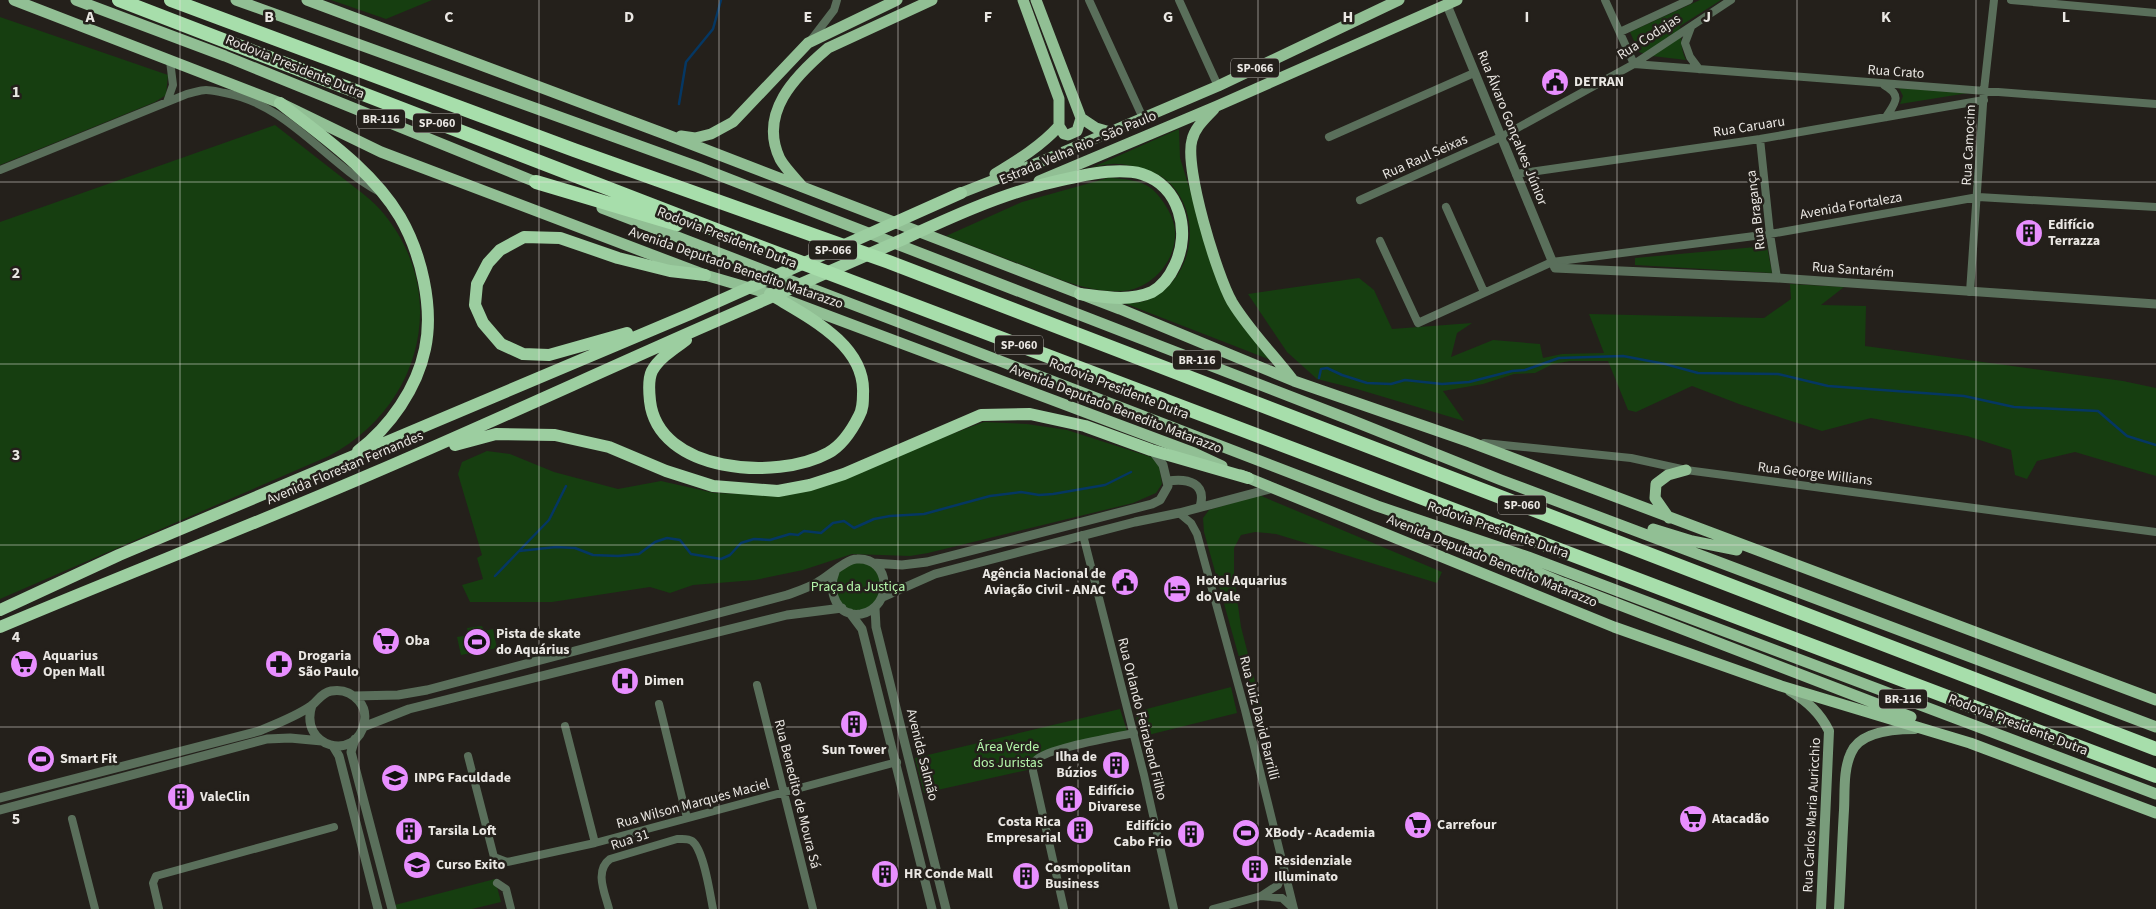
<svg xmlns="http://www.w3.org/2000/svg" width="2156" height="909" font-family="'Source Sans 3',sans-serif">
<rect width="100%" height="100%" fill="#24201b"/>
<path fill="#163e10" d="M331,0H432L386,19Z
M1700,0H1721L1680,26C1682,39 1680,48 1686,60L1652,56L1639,52L1630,32Z
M0,17L168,75L166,95L155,102L0,165Z
M1899,88L1968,93L1900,104L1903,96Z
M275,125C298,143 321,161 344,179C358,190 373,200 384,214C451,296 420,408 329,456L0,599V222Z
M1179,129L1180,158L1221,290L1273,361L1124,303C1131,303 1141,303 1147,300C1195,281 1205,211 1165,179C1157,172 1129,164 1118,164C1109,163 1099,166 1091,168Z
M1108,178C1122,179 1140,179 1152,189C1163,199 1174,216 1175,231C1177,260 1152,289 1123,291C1089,293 1059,279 1028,267C1001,257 974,246 946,236L1022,202Z
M1767,246L1772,273L1635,265V258Z
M1359,278L1374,290L1392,329L1472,323L1457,333L1451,357L1493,340L1540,344L1543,358L1562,354L1604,353L1589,314L1764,318L1791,299L1790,284L1844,287L1821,305L1866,306L1865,346L2123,381L2156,388V476L2075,452L2037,461L2027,479L2015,475L2011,450L1967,436L1871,418L1822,431L1739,404L1692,386L1636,412L1628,410L1608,361H1570L1553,364L1535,373L1514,374L1483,384L1443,391L1464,421L1357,389L1317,379L1287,352L1248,294Z
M984,422L1027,424L1067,430L1154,458L1159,466L1162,484L1156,493L1133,503L928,553L910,556L852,554L803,570L755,580L693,585L670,593L650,587L552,602H470L462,585L483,579L477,558L482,555L458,474L462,462L487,451L510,454L554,472L618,489L661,481L714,493L775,495L844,480L925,444Z
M1259,495L1442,572L1437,583L1276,534L1255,532L1241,535L1234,548V577L1241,627L1264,716L1256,718L1204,532L1203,518L1209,510Z
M857,562L872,565L881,580V596L866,611H851L838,602L834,580L842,568Z
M482,626L484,631L493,629L497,648L461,655L457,637L468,635L467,628Z
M1231,687L1237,713L1140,737L1135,712Z
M1120,709L1128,734L1042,755L1032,769L924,793L915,758Z
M495,879L501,902L472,909H392L391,906Z"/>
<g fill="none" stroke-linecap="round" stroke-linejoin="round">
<path stroke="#053763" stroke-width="2.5" d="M679,104L686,62L713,29L721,0
M1319,378L1321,369L1327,368L1342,375L1367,383L1391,384L1405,380L1442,384L1469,382L1512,371L1525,370L1559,358L1623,356L1665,364L1698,373L1778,374L1828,386L1964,396L2014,407L2098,411L2127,436L2156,445
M519,551L549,520L566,486
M495,576L519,551L556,547L575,548L593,555L618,556L639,554L655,542L667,538L680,540L691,554L721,559L730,555L741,543L754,539L770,540L790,534L798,535L804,531L821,533L833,523L844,521L854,528L874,519L890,516L924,514L990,496L1021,492L1039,495L1053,494L1105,485L1131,472"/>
<path stroke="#5a6f5b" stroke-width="8" d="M1089,0L1143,118
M1179,0L1218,86
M1605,0L1634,64
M2011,0L2156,13
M1691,27L1685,43L1690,57L1699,69
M1620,32L1689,0
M811,40L834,10L837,0
M1634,64L2156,104
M1884,85C1903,96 1895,103 1886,117
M167,102L173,85L170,61
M1329,137L1474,73
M1760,139L1770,234L1777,278
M0,170L187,94C193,93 200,90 206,90C212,90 219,92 225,93C287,104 325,162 378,191
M1516,174L1760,139L1984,100
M1360,200L1501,137L1634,64L1731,0
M1446,207L1484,292
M1380,241L1418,323L1552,262L1770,234L1978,197L2156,207
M1970,292L1984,90L1994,0
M1484,443L1631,458L1686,470L2156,532
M1179,513L1191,523L1197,534L1245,710L1294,909
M1083,535L1144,775L1174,909
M757,685L813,909
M659,704L687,818
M565,726L595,843
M468,756L494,857L507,862L595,843L897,762
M72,819L95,909
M497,883L506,889L511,909
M1261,896L1282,898L1294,909
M159,909L153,883L156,876L334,827
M609,909C605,893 594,871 610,859L677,839C682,839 688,838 692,841C704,850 710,894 713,909
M1064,909L1033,771C1033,767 1033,764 1036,760C1047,748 1115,737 1134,733
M1213,909L1261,896L1278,885L1284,868"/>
<path stroke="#5a6f5b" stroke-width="9" d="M1447,5L1555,268L1777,278L2156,304
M1168,481C1188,478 1207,483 1200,507
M873,563L902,565L927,562L1152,504L1160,500L1168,486L1163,465L1152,450
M883,597L935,574L1135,522L1179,513L1273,488
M875,608L876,627L946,909
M850,613L862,629L932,909
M354,696L398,695L427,690L787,595C798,591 808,588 818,582C829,576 846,559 857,559C891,557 894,607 861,614C837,618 827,591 835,572
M363,727L409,709L787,615L842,608
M355,739L351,752L392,909
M333,746L339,756L378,909
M0,798L259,731C276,724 295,717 311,706C318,701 321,693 331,691C342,689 352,693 359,701C364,707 366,715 364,723C357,762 298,748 312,705
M0,810L267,739L290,738L322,741"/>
<path stroke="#799c7b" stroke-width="10" d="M1790,691C1808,702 1820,713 1829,731L1821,909
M1839,909C1841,876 1842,843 1844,810C1845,792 1843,770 1851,753C1860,731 1895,729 1915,729"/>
<path stroke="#91bf94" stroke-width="11" d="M14,0L280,103L381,152L705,275L770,294L1194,453L1222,466
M76,0L225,56L543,185
M236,0L698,167L1351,420L1501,480L2156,727
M307,0L665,134L1120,309L1294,381L1470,442L2156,700
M1023,0L1059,99V126L1064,134L1068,135L1077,131L1081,118
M1036,0L1081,118L1096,128L1110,132
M1214,109C1206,118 1195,127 1192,140C1184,167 1217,276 1232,302C1249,330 1273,354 1293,380
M681,136L695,138L711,134L733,122L808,43L897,0
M995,174C1018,160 1041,146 1059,126
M1039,181L1217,106L1457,0
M802,186C795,178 785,168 780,159C758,113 795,76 828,48L932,0
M961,193L1040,162L1218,86L1399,0
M602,208L1377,506L1528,557L2156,794
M1241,475L1614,627L1781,686L1970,743L2156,813
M1669,518L1655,498L1656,484L1668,475L1686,470
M1653,529L1692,541L1737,550
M1470,544L1563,583L1911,717"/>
<path stroke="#9ccea0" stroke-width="12" d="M280,103C323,137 372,170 400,217C421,253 434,307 425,349C417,388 390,427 358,451
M627,333L549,355L523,354L501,344L483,323L475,305L477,284L488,263L500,250L524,237L560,238L618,258L670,271L705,275
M686,340C675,348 659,358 652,371C648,379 649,392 650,401C658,473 777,481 828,453C843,445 852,430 859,416C863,409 863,402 863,394C866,344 806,316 770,294
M455,445L496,434L555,435L609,447L666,471L713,486L778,491L810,485L844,474L981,415L1030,414L1085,426L1151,450L1248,478
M0,610L119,555L690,314L961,193
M0,627C123,575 248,527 371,474C481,427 589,377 698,329C765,300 832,270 899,241C945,220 992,198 1041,185C1069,178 1114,166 1142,174C1180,186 1191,232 1175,265C1170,276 1163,286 1152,292C1129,302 1104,297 1080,294"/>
<path stroke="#a7deab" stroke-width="14" d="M119,0L755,245L2156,776
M171,0L574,150L889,262L2156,749
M536,182L677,224"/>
</g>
<path fill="none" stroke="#eae7e3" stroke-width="1" stroke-opacity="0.55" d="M180,0V909M359,0V909M539,0V909M719,0V909M898,0V909M1078,0V909M1258,0V909M1437,0V909M1617,0V909M1797,0V909M1976,0V909M0,182H2156M0,364H2156M0,545H2156M0,727H2156"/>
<defs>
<g id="civic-disc" transform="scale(1.4375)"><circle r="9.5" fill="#e88eff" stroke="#24201b"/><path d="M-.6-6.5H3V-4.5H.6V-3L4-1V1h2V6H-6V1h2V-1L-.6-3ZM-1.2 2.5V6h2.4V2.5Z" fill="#111"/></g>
<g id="building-disc" transform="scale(1.4375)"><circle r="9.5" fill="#e88eff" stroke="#24201b"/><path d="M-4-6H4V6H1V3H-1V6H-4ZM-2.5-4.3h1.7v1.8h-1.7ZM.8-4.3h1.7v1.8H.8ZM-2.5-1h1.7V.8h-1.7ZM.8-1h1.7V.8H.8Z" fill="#111"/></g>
<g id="hotel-disc" transform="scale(1.4375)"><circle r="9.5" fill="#e88eff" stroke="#24201b"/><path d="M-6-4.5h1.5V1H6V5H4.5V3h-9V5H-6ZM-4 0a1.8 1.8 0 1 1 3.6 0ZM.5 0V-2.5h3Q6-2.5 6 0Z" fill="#111"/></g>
<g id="supermarket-disc" transform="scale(1.4375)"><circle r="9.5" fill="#e88eff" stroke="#24201b"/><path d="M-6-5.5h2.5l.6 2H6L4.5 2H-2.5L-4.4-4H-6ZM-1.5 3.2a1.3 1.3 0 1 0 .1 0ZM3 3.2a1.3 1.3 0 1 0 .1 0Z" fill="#111"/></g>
<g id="stadium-disc" transform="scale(1.4375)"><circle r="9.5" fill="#e88eff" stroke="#24201b"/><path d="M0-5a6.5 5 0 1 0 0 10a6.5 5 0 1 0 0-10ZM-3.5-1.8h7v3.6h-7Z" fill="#111"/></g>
<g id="pharmacy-disc" transform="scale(1.4375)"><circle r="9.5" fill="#e88eff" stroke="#24201b"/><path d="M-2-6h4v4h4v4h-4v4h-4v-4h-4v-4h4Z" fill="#111"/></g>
<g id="hospital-disc" transform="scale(1.4375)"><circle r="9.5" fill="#e88eff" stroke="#24201b"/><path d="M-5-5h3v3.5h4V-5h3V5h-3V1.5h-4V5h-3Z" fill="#111"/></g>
<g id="university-disc" transform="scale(1.4375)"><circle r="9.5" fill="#e88eff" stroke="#24201b"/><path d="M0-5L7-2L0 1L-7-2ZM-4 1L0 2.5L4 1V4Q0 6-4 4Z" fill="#111"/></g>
</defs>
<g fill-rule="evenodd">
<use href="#civic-disc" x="1555" y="82"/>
<use href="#building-disc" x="2029" y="233"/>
<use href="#civic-disc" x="1125" y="582"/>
<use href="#hotel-disc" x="1177" y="589"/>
<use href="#supermarket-disc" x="386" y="641"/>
<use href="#stadium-disc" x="477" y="642"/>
<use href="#supermarket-disc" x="24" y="664"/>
<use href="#pharmacy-disc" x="279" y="664"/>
<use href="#hospital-disc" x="625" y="681"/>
<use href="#building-disc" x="854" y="724"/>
<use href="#stadium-disc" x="41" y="759"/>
<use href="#building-disc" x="1116" y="765"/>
<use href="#university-disc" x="395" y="778"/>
<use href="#building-disc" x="181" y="797"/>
<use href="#building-disc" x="1069" y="799"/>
<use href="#supermarket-disc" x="1693" y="819"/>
<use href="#supermarket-disc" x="1418" y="825"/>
<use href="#building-disc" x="1080" y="830"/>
<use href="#building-disc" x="409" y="831"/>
<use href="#stadium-disc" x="1246" y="833"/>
<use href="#building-disc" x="1191" y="834"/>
<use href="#university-disc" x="417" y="865"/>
<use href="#building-disc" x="1255" y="869"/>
<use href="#building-disc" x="885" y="874"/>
<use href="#building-disc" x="1026" y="876"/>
</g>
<g text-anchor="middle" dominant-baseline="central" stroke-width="5" stroke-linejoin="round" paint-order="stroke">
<g fill="#24201b" stroke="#afaba7" stroke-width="1">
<rect x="1231" y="58.5" width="48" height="19" rx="4"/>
<rect x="357" y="109.5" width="48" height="19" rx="4"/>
<rect x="413" y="113.5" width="48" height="19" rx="4"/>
<rect x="809" y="240.5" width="48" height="19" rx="4"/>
<rect x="995" y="335.5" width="48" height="19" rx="4"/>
<rect x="1173" y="350.5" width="48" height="19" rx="4"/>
<rect x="1498" y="495.5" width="48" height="19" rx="4"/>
<rect x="1879" y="689.5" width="48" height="19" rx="4"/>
</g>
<g font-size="12" font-weight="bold" fill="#eae7e3">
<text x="1255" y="68">SP-066</text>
<text x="381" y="119">BR-116</text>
<text x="437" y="123">SP-060</text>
<text x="833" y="250">SP-066</text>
<text x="1019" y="345">SP-060</text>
<text x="1197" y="360">BR-116</text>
<text x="1522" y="505">SP-060</text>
<text x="1903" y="699">BR-116</text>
</g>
<g font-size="14" fill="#eae7e3" stroke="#24201b">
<text transform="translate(1649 37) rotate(-33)">Rua Codajas</text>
<text transform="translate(295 67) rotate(22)">Rodovia Presidente Dutra</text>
<text transform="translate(1896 72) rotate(4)">Rua Crato</text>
<text transform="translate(1749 127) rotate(-9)">Rua Caruaru</text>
<text transform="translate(1512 128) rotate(68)">Rua Álvaro Gonçalves Júnior</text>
<text transform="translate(1969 145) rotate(-87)">Rua Camocim</text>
<text transform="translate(1078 148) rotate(-23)">Estrada Velha Rio - São Paulo</text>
<text transform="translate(1425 157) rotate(-24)">Rua Raul Seixas</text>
<text transform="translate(1851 206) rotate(-10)">Avenida Fortaleza</text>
<text transform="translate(1756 210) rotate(-97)">Rua Bragança</text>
<text transform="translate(727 238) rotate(21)">Rodovia Presidente Dutra</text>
<text transform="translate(736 268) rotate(19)">Avenida Deputado Benedito Matarazzo</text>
<text transform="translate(1853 270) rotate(4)">Rua Santarém</text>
<text transform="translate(1119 389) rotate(21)">Rodovia Presidente Dutra</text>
<text transform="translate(1116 409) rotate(21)">Avenida Deputado Benedito Matarazzo</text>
<text transform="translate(345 468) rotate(-23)">Avenida Florestan Fernandes</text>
<text transform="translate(1815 474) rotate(7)">Rua George Willians</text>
<text transform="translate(1498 530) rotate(19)">Rodovia Presidente Dutra</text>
<text transform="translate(1492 561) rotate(22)">Avenida Deputado Benedito Matarazzo</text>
<text transform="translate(1259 718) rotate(76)">Rua Juiz David Barrilli</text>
<text transform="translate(1142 719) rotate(76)">Rua Orlando Feirabend Filho</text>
<text transform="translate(2018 725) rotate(21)">Rodovia Presidente Dutra</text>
<text transform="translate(922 755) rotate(76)">Avenida Salmão</text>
<text transform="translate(797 794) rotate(76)">Rua Benedito de Moura Sá</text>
<text transform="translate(693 804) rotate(-15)">Rua Wilson Marques Maciel</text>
<text transform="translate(1812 815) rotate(-87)">Rua Carlos Maria Auricchio</text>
<text transform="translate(630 840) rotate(-18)">Rua 31</text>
</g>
<g font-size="14" font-weight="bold" fill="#eae7e3" stroke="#24201b" text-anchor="start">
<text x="1574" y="82">DETRAN</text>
<text x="2048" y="225">Edifício<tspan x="2048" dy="16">Terrazza</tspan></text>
<text x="1106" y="574" text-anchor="end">Agência Nacional de<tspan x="1106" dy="16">Aviação Civil - ANAC</tspan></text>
<text x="1196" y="581">Hotel Aquarius<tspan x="1196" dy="16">do Vale</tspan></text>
<text x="496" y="634">Pista de skate<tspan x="496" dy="16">do Aquárius</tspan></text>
<text x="405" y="641">Oba</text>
<text x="43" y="656">Aquarius<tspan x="43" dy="16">Open Mall</tspan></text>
<text x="298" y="656">Drogaria<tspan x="298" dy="16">São Paulo</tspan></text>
<text x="644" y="681">Dimen</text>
<text x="854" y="750" text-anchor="middle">Sun Tower</text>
<text x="1097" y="757" text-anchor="end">Ilha de<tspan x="1097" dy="16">Búzios</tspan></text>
<text x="60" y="759">Smart Fit</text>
<text x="414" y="778">INPG Faculdade</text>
<text x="1088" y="791">Edifício<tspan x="1088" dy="16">Divarese</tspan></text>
<text x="200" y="797">ValeClin</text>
<text x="1712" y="819">Atacadão</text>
<text x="1061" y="822" text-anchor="end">Costa Rica<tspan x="1061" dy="16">Empresarial</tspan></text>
<text x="1437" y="825">Carrefour</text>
<text x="1172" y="826" text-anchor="end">Edifício<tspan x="1172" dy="16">Cabo Frio</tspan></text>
<text x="428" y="831">Tarsila Loft</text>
<text x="1265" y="833">XBody - Academia</text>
<text x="1274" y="861">Residenziale<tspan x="1274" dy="16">Illuminato</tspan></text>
<text x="436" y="865">Curso Exito</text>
<text x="1045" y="868">Cosmopolitan<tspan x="1045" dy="16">Business</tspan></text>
<text x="904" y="874">HR Conde Mall</text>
</g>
<g font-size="14" fill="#b4f5aa" stroke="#24201b">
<text x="858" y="587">Praça da Justiça</text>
<text x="1008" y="747">Área Verde<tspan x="1008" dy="16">dos Juristas</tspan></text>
</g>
</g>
<g font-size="16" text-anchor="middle" font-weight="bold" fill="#eae7e3" stroke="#24201b" stroke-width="5" stroke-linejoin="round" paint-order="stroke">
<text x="90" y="22">A</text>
<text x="269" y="22">B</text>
<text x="449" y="22">C</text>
<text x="629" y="22">D</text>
<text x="808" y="22">E</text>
<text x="988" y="22">F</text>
<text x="1168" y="22">G</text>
<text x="1348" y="22">H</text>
<text x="1527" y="22">I</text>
<text x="1707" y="22">J</text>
<text x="1886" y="22">K</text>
<text x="2066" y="22">L</text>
<text x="16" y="97">1</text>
<text x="16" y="278">2</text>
<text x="16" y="460">3</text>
<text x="16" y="642">4</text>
<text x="16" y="824">5</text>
</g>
</svg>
